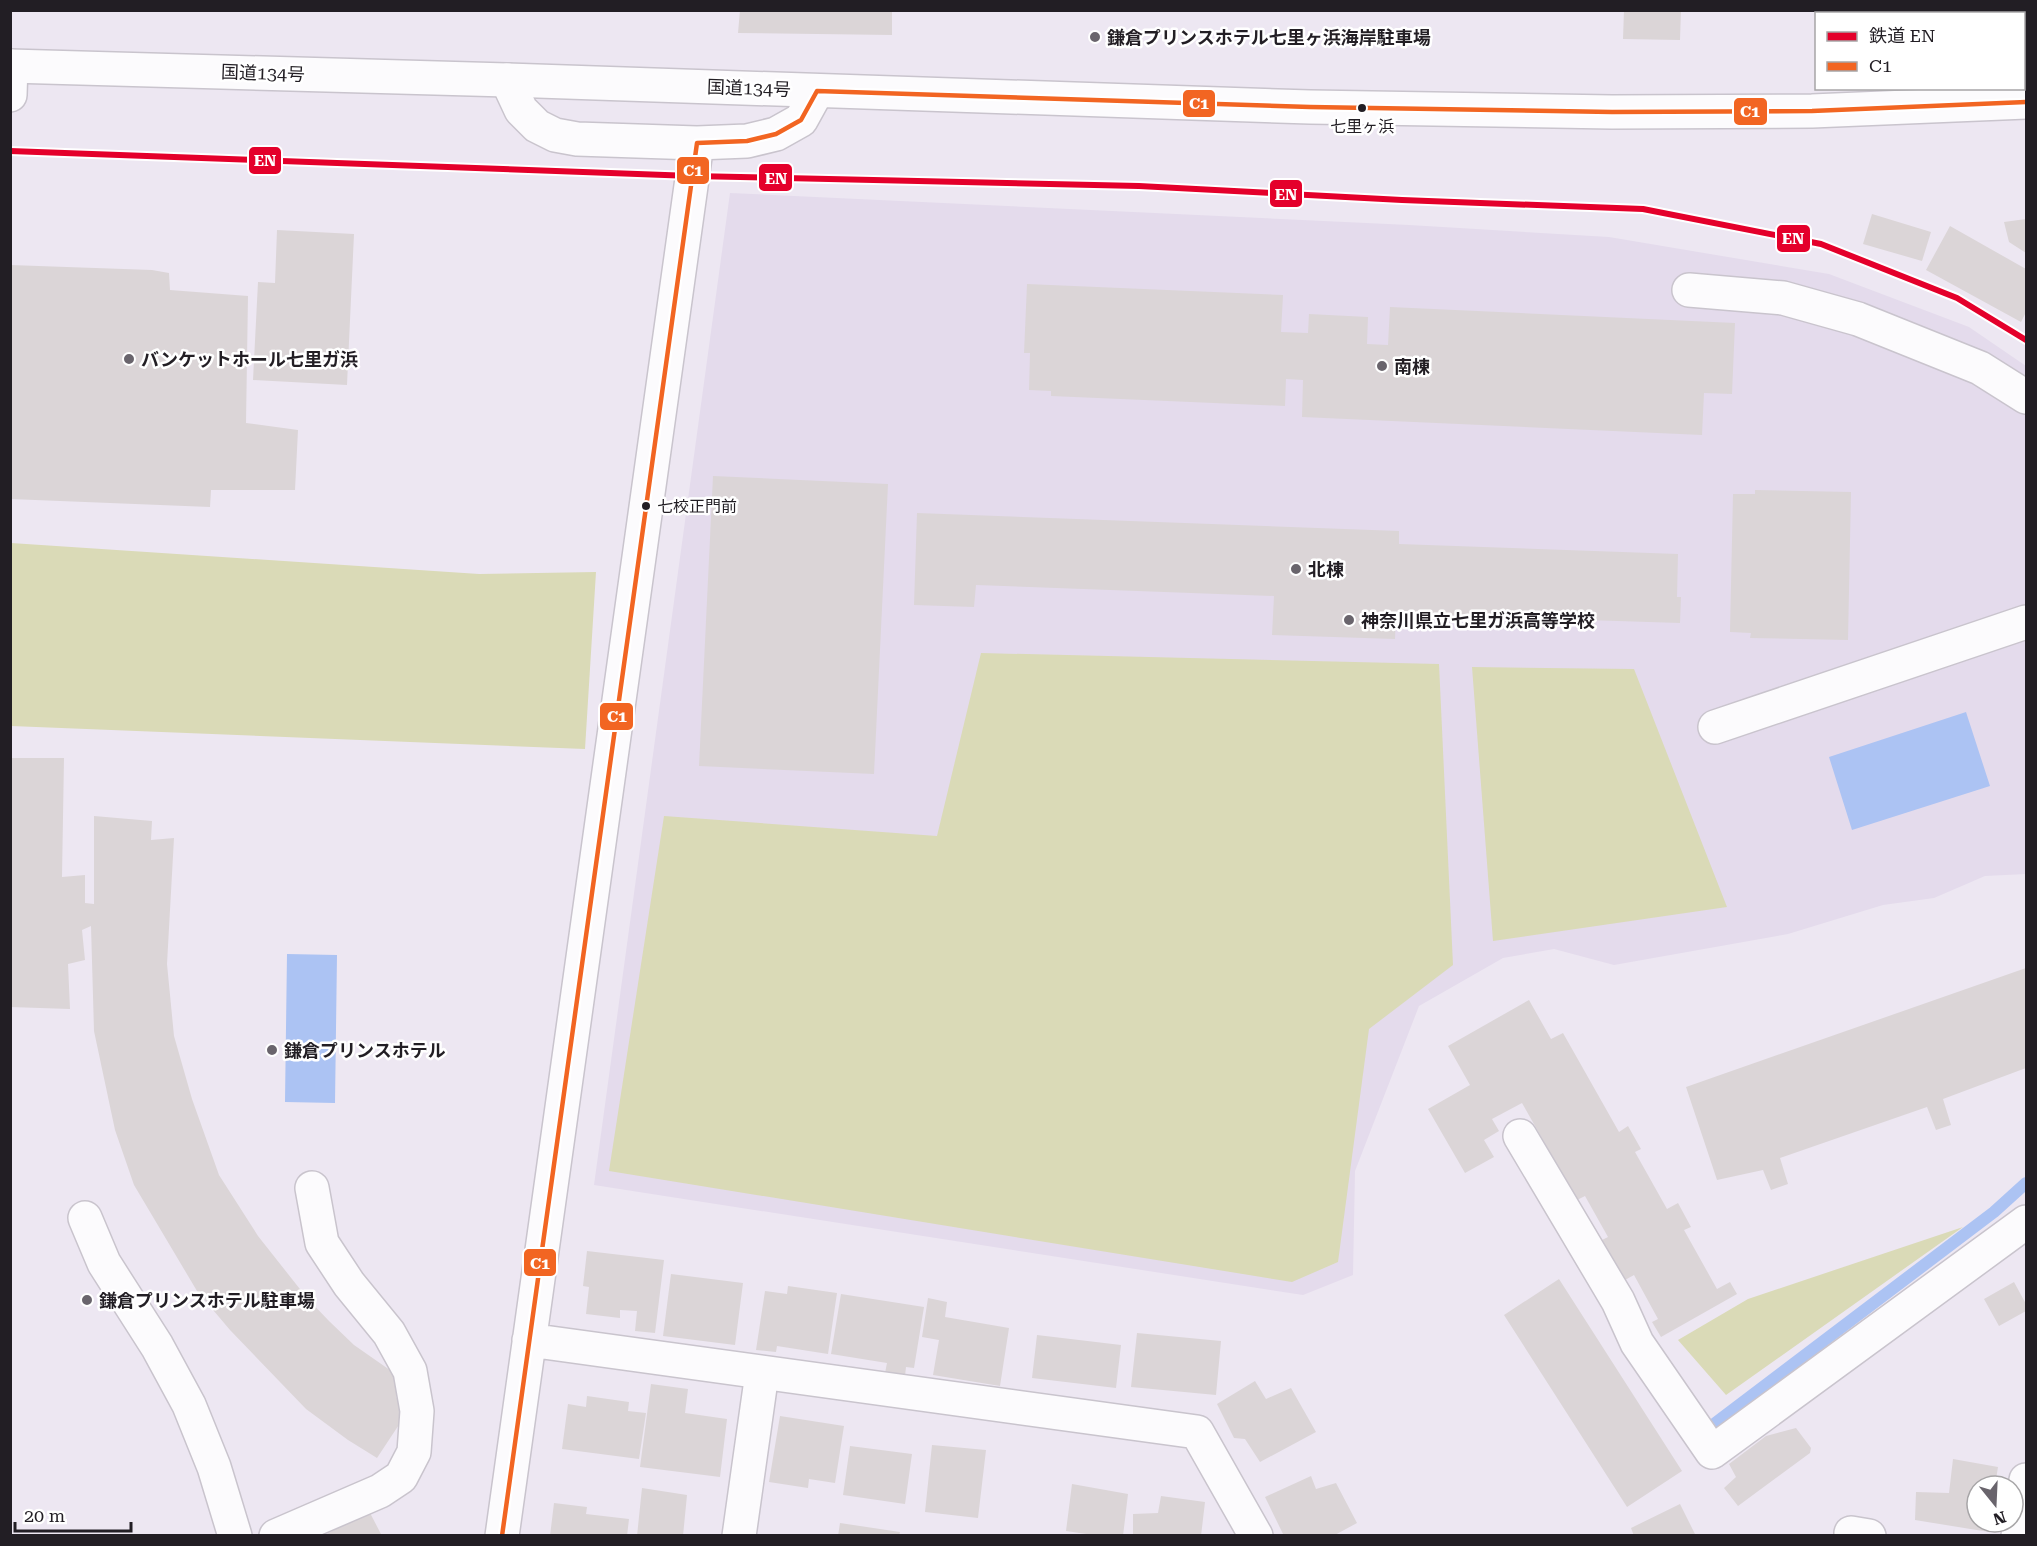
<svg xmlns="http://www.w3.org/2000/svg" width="2037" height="1546" font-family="'Roboto Serif','Noto Sans JP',serif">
<rect width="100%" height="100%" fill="#ede7f2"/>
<path fill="#e4dbec" d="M730,193L1409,225L1609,237L1829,274L1969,327L2026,366V874L1985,876L1934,898L1883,905L1788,934L1614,965L1554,949L1503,958L1419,1006L1355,1171L1353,1275L1303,1295L594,1185Z"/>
<path fill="#dadab7" d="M11,543L479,574L596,572L585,749L11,726Z
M981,653L1439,664L1453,965L1369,1029L1338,1262L1292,1282L609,1171L664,816L937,836Z
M1472,667L1634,669L1727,907L1493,941Z
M1963,1227L1726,1395L1678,1340L1748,1299Z"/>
<path fill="#acc3f3" d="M1966,712L1990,786L1852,830L1829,757Z
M287,954L337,955L335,1103L285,1102Z"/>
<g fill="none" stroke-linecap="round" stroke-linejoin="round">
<path stroke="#acc3f3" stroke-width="12" d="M1714,1424L1994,1212L2026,1183"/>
</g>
<path fill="#dbd5d7" d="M740,10H892V35L738,33Z
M1624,10H1681L1680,40L1623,39Z
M1872,214L1931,232L1922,261L1863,244Z
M2026,219V253L2009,242L2004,222Z
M1950,226L2026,269V312L2021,322L1926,270Z
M277,230L354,234L347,385L253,380L258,282L275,283Z
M10,265L152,270L169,273L170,290L248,296L246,423L298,430L295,490H211L210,507L10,499Z
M1027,284L1283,295L1281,332L1308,333L1309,314L1368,317L1367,344L1388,345L1390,307L1735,323L1732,394L1704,393L1702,435L1302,417L1303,380L1286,379L1285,406L1051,396V391L1029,390L1030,353H1024Z
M713,476L888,484L874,774L699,766Z
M1755,490L1851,492L1848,640L1750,638L1751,633L1730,632L1733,494H1755Z
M917,513L1399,531V544L1678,554L1677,597H1681L1680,623L1396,614L1395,639L1272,635L1274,596L976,585L974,607L914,605Z
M10,758H64L62,877L85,875V903L94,904V816L152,821L151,840L174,838L167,964L174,1036L192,1099L219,1175L258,1236L307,1298L329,1321L354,1345L407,1382L396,1397L410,1408L377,1458L348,1440L306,1409L230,1330L197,1291L134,1185L115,1130L94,1031L91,926L82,930L85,960L68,964L70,1009L10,1007Z
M2026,968V1068L1943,1099L1951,1125L1936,1130L1927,1107L1780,1158L1788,1184L1771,1190L1763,1170L1717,1180L1686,1087Z
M1529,1000L1551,1039L1563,1033L1619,1132L1628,1126L1641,1149L1635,1152L1667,1209L1678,1203L1691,1227L1684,1230L1717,1289L1730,1282L1737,1294L1661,1337L1652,1322L1658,1319L1634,1275L1625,1280L1602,1240L1608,1237L1585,1196L1575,1201L1554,1164L1556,1163L1522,1103L1492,1119L1499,1131L1484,1140L1494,1157L1465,1173L1428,1109L1470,1085L1448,1046Z
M587,1251L664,1260L655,1333L635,1331L637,1311L620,1310V1318L586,1314L589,1287L583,1286Z
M671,1274L743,1283L735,1345L663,1336Z
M1559,1279L1682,1471L1627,1507L1504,1315Z
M2014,1282L2026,1304V1311L1999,1326L1984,1299Z
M788,1286L837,1293L828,1354L777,1346L776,1352L756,1350L765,1291L787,1294Z
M841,1294L924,1307L914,1368L906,1367L905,1376L885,1373L887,1363L831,1354Z
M928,1298L947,1302L945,1317L1009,1328L1000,1386L933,1375L939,1340L922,1337Z
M1137,1333L1221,1341L1216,1395L1131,1387Z
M1037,1335L1121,1345L1116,1388L1032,1378Z
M1255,1381L1266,1399L1291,1388L1316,1432L1260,1462L1245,1439L1234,1438L1217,1404Z
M651,1384L688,1389L685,1413L727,1419L720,1477L640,1467Z
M587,1396L629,1402L628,1411L646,1413L639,1459L562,1449L568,1404L586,1407Z
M780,1416L844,1426L835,1483L809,1479L808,1488L769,1482Z
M1796,1428L1811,1448L1810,1453L1738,1506L1724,1488L1736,1477L1729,1464L1766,1436Z
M932,1445L986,1450L978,1518L925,1512Z
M850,1446L912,1454L905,1504L843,1495Z
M1953,1459L1998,1467L1995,1486H1977V1522H1990L1989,1532L1915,1520L1916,1492L1949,1493Z
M1311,1476L1316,1489L1336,1483L1357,1523L1333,1536H1284L1265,1497Z
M1072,1484L1128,1494L1123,1536H1100L1066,1531Z
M642,1488L687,1495L683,1536H637Z
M1161,1496L1205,1502L1201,1536H1133V1514L1158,1513Z
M554,1503L587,1507L586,1514L629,1519L627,1536H550Z
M1680,1504L1696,1536H1634L1631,1528Z
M369,1511L382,1536H323Z
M840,1523L900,1532L899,1536H838Z"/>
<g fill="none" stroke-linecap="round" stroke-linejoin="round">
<g stroke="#c9c4cd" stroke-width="36">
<path id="minor" d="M507,80L521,110L537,126L555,135L577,139L697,143L747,141L776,134L801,120L817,91
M10,95L11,66
M1689,290L1783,298L1858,319L1980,368L2026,397
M1715,727L2026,622
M1520,1136L1618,1301L1637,1343L1712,1452L2026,1222
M85,1218L104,1263L157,1346L189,1405L214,1467L235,1536
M529,1340L1197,1432L1256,1536
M1851,1533L1869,1536
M276,1536L380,1491L401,1477L414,1452L417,1411L410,1371L389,1333L349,1284L322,1243L312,1188
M502,1536L697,143
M739,1536L762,1373
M2018,1536L2026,1480"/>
</g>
<g stroke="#c9c4cd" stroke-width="36">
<path id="highway" d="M10,66L507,80L1310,107L1612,112L1812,111L2026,102"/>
</g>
<use href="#minor" stroke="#fcfbfd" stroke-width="33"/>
<use href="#highway" stroke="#fcfbfd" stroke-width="33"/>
<g stroke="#fff" stroke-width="9">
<path id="bus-1" d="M502,1536L697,143L747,141L776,134L801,120L817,91L1310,107L1612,112L1812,111L2026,102"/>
</g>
<use href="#bus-1" stroke="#f26522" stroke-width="4.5"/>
<g stroke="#fff" stroke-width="10">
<path id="rail-1" d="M10,151L692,176L1139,186L1402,200L1643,209L1821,244L1957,298L2026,340"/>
</g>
<use href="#rail-1" stroke="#e4002b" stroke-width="6"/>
</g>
<g fill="#69646c" stroke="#fff" stroke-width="2">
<circle cx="1095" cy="37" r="6"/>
<circle cx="129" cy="359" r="6"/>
<circle cx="1382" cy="366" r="6"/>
<circle cx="1296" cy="569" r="6"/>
<circle cx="1349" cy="620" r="6"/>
<circle cx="272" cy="1050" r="6"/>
<circle cx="87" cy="1300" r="6"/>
</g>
<g fill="#221e24" stroke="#fff" stroke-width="2">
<circle cx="1362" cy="108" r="5"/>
<circle cx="646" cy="506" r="5"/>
</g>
<g text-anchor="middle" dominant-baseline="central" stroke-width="5" stroke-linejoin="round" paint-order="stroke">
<g font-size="16" fill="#221e24" stroke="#fff">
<text x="1362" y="126">七里ヶ浜</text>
<text x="657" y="506" text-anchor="start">七校正門前</text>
</g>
<g font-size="18" font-weight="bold" fill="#221e24" stroke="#fff" text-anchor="start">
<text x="1107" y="37">鎌倉プリンスホテル七里ヶ浜海岸駐車場</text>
<text x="141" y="359">バンケットホール七里ガ浜</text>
<text x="1394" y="366">南棟</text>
<text x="1308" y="569">北棟</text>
<text x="1361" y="620">神奈川県立七里ガ浜高等学校</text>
<text x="284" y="1050">鎌倉プリンスホテル</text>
<text x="99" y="1300">鎌倉プリンスホテル駐車場</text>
</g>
<g font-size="18" fill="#221e24" stroke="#fff">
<text transform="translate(263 73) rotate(2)">国道134号</text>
<text transform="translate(749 88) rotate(2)">国道134号</text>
</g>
</g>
<g stroke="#fff" stroke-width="2">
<rect x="1182" y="89" width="34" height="29" rx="6" fill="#f26522"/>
<rect x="1733" y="97" width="35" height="29" rx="6" fill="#f26522"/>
<rect x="248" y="146" width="34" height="29" rx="6" fill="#e4002b"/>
<rect x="676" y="156" width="34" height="29" rx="6" fill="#f26522"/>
<rect x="758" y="163" width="35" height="29" rx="6" fill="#e4002b"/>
<rect x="1269" y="179" width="34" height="29" rx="6" fill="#e4002b"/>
<rect x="1776" y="224" width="35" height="29" rx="6" fill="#e4002b"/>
<rect x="599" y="702" width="35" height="29" rx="6" fill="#f26522"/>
<rect x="523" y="1248" width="34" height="29" rx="6" fill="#f26522"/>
</g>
<g font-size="16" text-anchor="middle" font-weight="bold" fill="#fff">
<text x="1199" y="109">C1</text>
<text x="1750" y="117">C1</text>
<text x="265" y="166">EN</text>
<text x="693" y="176">C1</text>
<text x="776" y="184">EN</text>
<text x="1286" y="200">EN</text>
<text x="1793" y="244">EN</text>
<text x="617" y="722">C1</text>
<text x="540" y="1269">C1</text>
</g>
<rect width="2037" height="1546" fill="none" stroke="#221e24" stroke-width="24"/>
<rect x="1815" y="12" width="210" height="78" fill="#ffffff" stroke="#a7a5a7" stroke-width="1.5"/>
<rect x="1827" y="32" width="30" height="9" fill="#e4002b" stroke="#a7a5a7" stroke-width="1.5"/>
<text x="1869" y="42" font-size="18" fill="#221e24">鉄道 EN</text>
<rect x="1827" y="62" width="30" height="9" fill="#f26522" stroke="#a7a5a7" stroke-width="1.5"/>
<text x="1869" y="72" font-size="18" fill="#221e24">C1</text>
<g transform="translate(1995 1504) rotate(162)"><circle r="28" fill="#ffffff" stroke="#a7a5a7" stroke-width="1.5"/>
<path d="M0-4.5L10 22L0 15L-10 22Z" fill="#69646c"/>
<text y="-9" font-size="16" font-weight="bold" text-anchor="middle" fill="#221e24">N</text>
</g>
<path d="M15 1522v9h116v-9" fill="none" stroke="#221e24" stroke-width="3"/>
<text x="24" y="1522" font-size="18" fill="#221e24" stroke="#ffffff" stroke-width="4.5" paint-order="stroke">20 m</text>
</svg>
